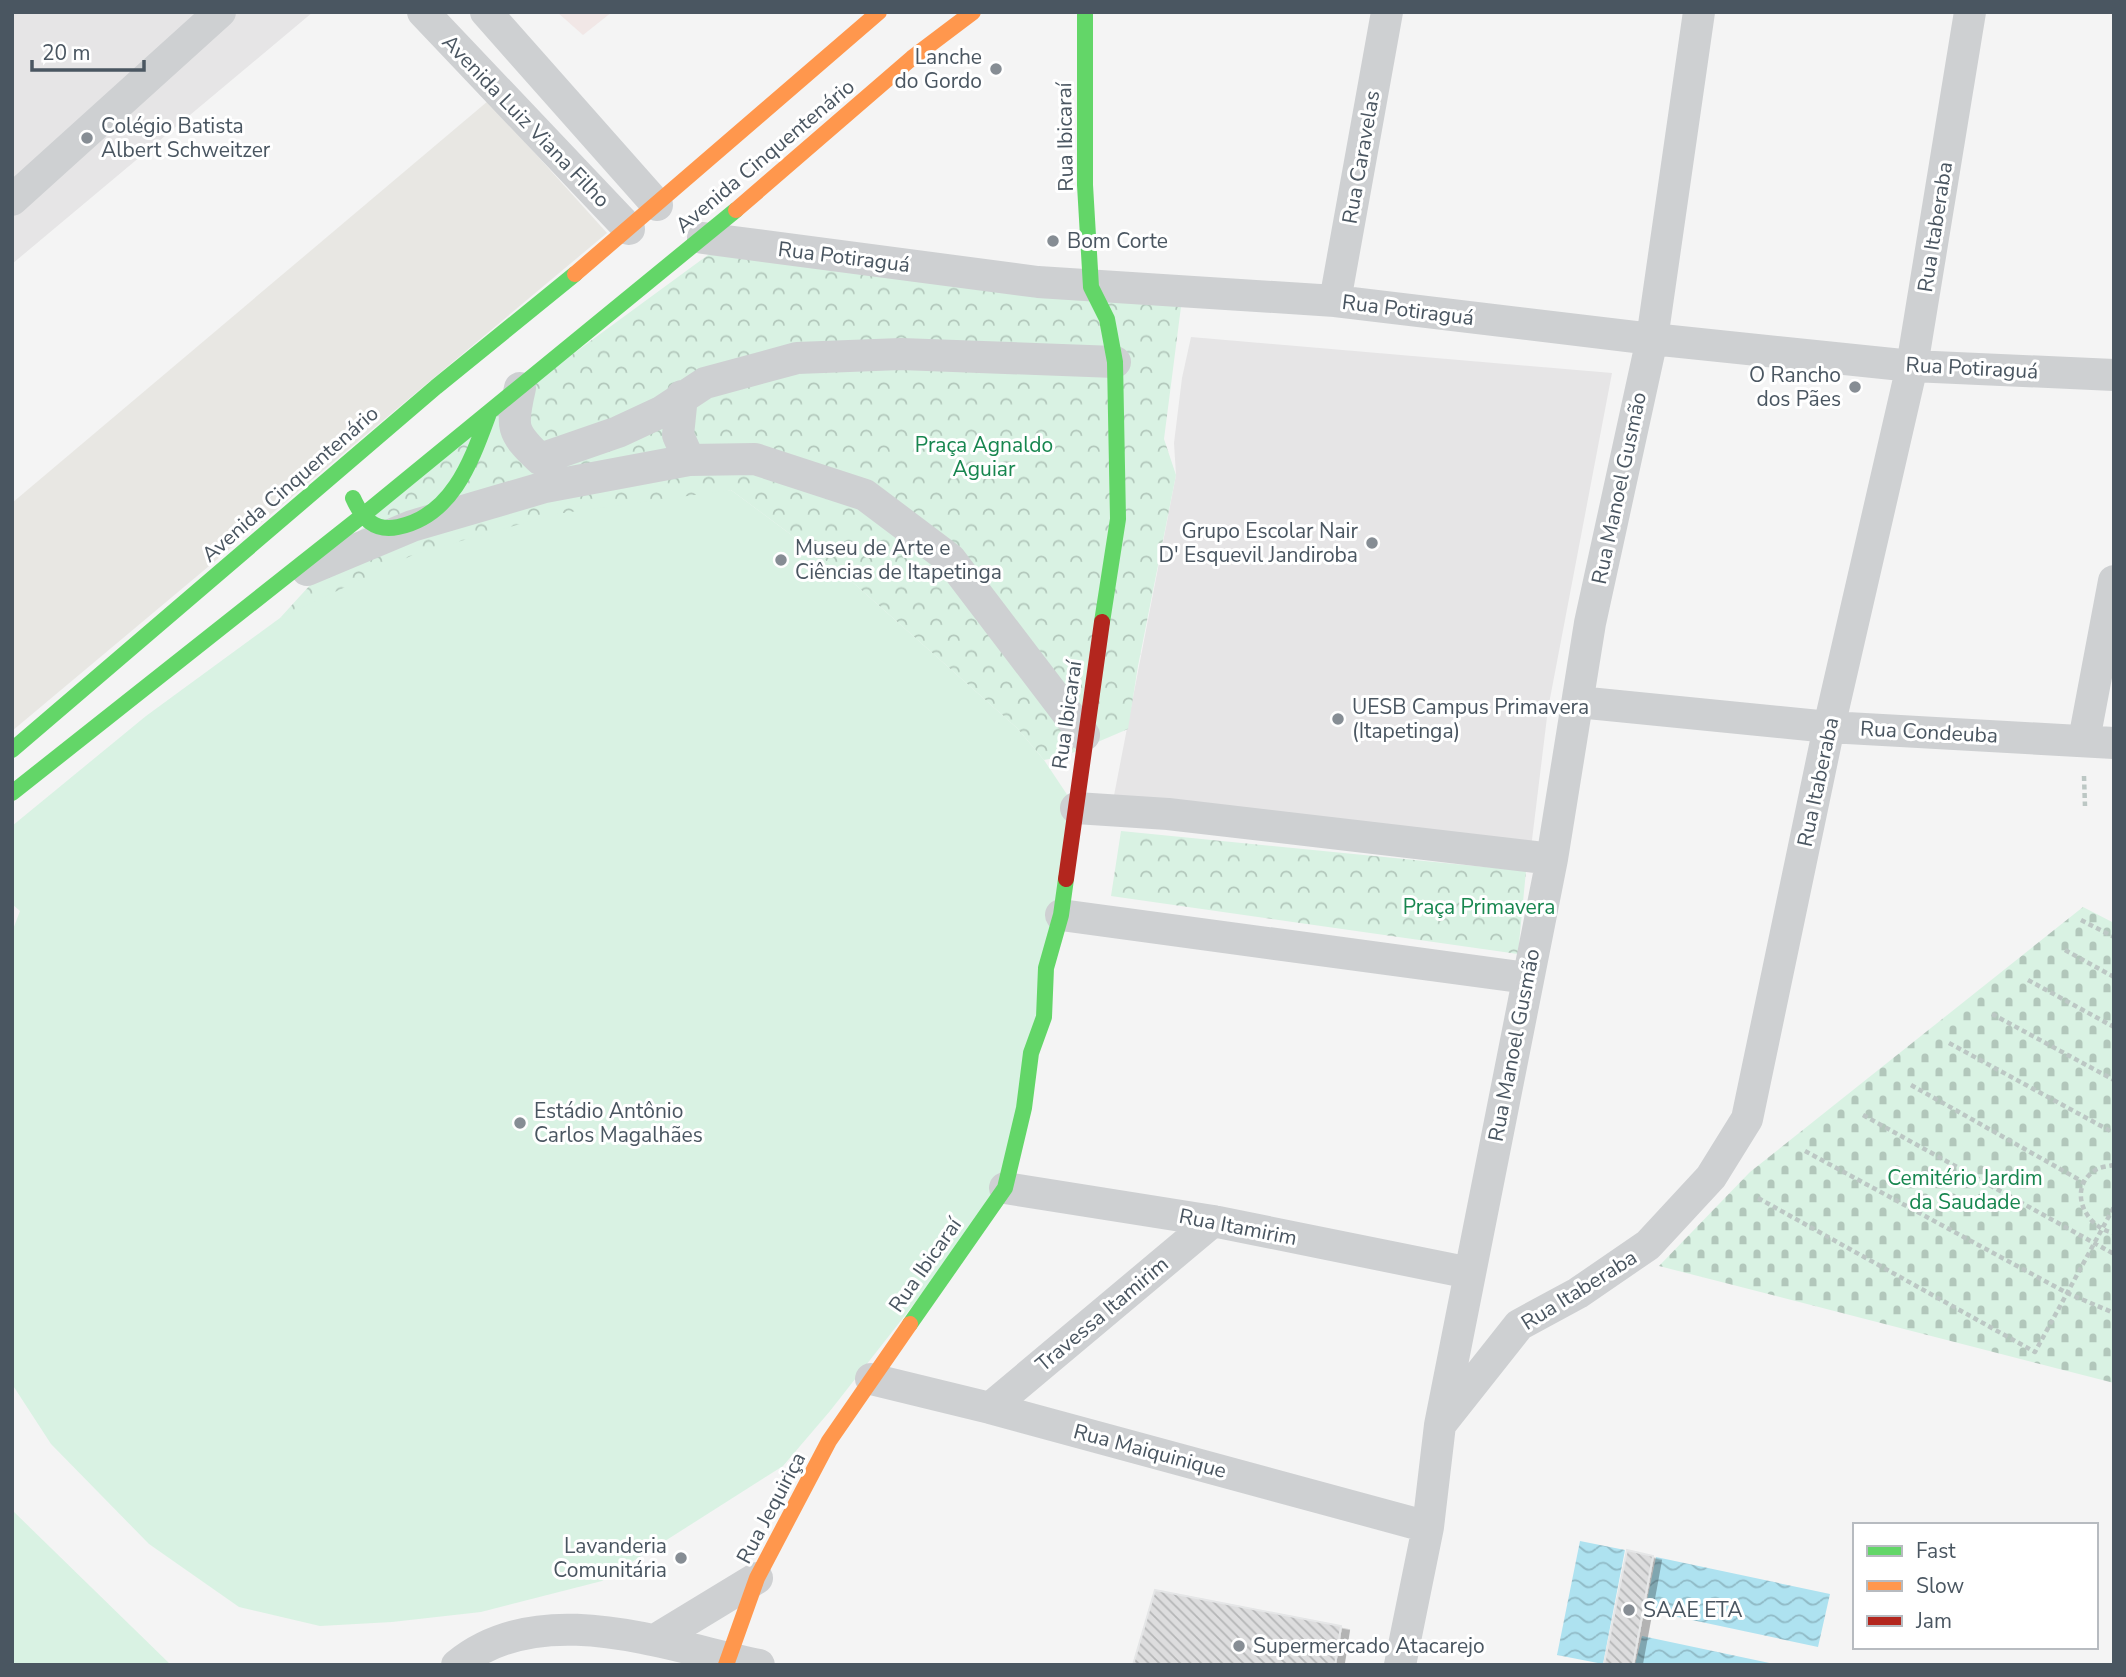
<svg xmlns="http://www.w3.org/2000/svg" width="2126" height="1677" font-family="'Nunito Sans',sans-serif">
<defs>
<pattern id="cemetery-stones" width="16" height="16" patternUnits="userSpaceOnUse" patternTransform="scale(1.75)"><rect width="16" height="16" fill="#d9f2e3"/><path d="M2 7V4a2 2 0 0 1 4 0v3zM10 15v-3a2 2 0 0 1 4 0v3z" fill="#b2c7bb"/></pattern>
<pattern id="park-crowns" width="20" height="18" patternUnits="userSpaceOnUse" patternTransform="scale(1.75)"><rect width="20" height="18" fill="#d9f2e3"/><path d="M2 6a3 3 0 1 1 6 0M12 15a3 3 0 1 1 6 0" fill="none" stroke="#b2c7bb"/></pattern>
<pattern id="water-waves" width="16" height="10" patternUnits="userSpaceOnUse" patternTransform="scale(1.75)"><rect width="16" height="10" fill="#aee2f0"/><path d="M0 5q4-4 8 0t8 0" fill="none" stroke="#90bac6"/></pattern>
<pattern id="building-back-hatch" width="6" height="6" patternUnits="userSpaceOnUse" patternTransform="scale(1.75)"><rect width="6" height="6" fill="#ddddde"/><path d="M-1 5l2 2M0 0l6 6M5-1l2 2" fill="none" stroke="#b5b6b7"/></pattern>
<filter id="shadow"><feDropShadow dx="8" dy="4.5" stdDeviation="0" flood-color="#0004"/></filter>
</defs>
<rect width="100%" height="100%" fill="#f4f4f4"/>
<path fill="#e8e7e3" d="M488,101L607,233L12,731V503Z"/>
<path fill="#e6e5e6" d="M12,12H313L12,264Z
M1191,337L1612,373L1548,709L1531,848L1111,811L1176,475L1174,443L1182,378Z"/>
<path fill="#f1e7e6" d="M557,12H612L583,35Z"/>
<path fill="url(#cemetery-stones)" d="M2083,907L2114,923V1383L1659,1266L1750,1172Z"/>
<path fill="url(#park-crowns)" d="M723,244L1182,299L1164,439L1176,475L1138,666L1128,729L1065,756L1044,760L1017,728L841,572L731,490L280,618L417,468Z
M1121,831L1526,871L1518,954L1111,896Z"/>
<path fill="#d9f2e3" d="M731,490L841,572L1017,728L1044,760L1076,808L1005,1188L830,1411L783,1466L602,1581L481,1612L392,1622L320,1626L239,1607L149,1544L51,1444L12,1384V932L20,911L12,904V826L146,716L280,618L415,554L556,514Z
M12,1510L171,1665H12Z"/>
<path fill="url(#water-waves)" d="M1580,1541L1625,1550L1603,1664L1557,1655Z
M1656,1557L1830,1594L1818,1647L1645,1610Z
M1642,1636L1779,1665H1635Z"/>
<path fill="url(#building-back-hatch)" stroke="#e5e6e7" stroke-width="2" filter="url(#shadow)" d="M1627,1550L1653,1556L1633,1665H1604Z
M1155,1590L1341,1626L1335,1665H1133Z"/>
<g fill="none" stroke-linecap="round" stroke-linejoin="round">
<path stroke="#bcc7c4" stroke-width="4.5" stroke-dasharray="5 3.5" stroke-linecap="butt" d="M2084,776L2085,806
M2081,920L2114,937
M2065,950L2114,977
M2028,980L2114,1027
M1992,1014L2114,1080
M1949,1043L2114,1133
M1911,1085L2085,1183
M1863,1115L2114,1254
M1805,1151L2067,1293L2114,1313
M2114,1165C2109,1166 2101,1167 2097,1169C2066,1187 2084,1227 2114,1233
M1758,1198L2035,1352L2114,1207"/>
<path stroke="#ced0d2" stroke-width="32" d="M423,12L629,229
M486,12L657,205
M12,200L220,12
M703,238L1038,282L1335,301L1652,339L1912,366L2114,375
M1335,301L1387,12
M520,388C511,427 511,432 540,459L618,432L661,412L705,383L797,358L901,354L1115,362
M682,396L678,435L689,460
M307,570L412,526L545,487L689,460L755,459L865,495L950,559L1084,735
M1578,702L1829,727L2114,743
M2084,740L2114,581
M1076,808L1168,814L1552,859
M1061,915L1527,978
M1005,1188L1213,1221L1470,1273
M871,1379L990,1408L1428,1527
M990,1408L1213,1221
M1443,1421L1519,1325L1578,1293L1648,1245L1711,1177L1747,1119L1829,727L1912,366L1970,12
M655,1640L757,1578
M457,1665C541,1596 666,1646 759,1665
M1400,1665L1428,1527L1440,1425L1552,859L1590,623L1652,339L1699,12"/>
<path stroke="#63d668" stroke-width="16" d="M1085,12V185L1091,287L1107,319L1115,362L1118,519L1102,622
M353,498C362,518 374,532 398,527C452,516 471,462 488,416
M12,750L436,387L575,274
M12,793L362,516L736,210
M910,1324L1005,1188L1024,1108L1031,1053L1044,1017L1046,968L1061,915L1066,879"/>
<path stroke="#ff974d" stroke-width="16" d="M736,210L912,58L973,12
M575,274L879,12
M726,1665L757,1578L829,1441L910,1324"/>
<path stroke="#b3261e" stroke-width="16" d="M1066,879L1102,622"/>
</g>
<g fill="#868d94" stroke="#fff" stroke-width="2.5">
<circle cx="996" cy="69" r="7"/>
<circle cx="87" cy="138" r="7"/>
<circle cx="1053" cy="241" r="7"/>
<circle cx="1855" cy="387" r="7"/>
<circle cx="1372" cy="543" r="7"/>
<circle cx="781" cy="560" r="7"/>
<circle cx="1338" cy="719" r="7"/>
<circle cx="520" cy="1123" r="7"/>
<circle cx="681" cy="1558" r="7"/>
<circle cx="1629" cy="1610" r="7"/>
<circle cx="1239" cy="1646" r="7"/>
</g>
<g text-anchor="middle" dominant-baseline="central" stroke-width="6" stroke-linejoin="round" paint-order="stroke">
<g font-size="21" fill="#4a5661" stroke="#fff" text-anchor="start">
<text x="982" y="57" text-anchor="end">Lanche<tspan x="982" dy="24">do Gordo</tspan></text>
<text x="101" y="126">Colégio Batista<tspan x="101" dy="24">Albert Schweitzer</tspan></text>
<text x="1067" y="241">Bom Corte</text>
<text x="1841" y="375" text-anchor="end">O Rancho<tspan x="1841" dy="24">dos Pães</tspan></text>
<text x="1358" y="531" text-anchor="end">Grupo Escolar Nair<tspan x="1358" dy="24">D' Esquevil Jandiroba</tspan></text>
<text x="795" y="548">Museu de Arte e<tspan x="795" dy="24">Ciências de Itapetinga</tspan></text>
<text x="1352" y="707">UESB Campus Primavera<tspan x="1352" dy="24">(Itapetinga)</tspan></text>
<text x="534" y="1111">Estádio Antônio<tspan x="534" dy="24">Carlos Magalhães</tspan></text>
<text x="667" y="1546" text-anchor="end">Lavanderia<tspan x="667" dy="24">Comunitária</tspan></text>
<text x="1643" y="1610">SAAE ETA</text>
<text x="1253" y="1646">Supermercado Atacarejo</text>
</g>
<g font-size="21" fill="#4a5661" stroke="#fff">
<text transform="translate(526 121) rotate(46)">Avenida Luiz Viana Filho</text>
<text transform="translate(1065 137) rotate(-91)">Rua Ibicaraí</text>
<text transform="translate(765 156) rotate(-40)">Avenida Cinquentenário</text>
<text transform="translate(1361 157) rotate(-80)">Rua Caravelas</text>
<text transform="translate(1935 227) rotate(-81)">Rua Itaberaba</text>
<text transform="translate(844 257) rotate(7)">Rua Potiraguá</text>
<text transform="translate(1408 310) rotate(7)">Rua Potiraguá</text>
<text transform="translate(1972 368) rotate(3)">Rua Potiraguá</text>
<text transform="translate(290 484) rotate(-41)">Avenida Cinquentenário</text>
<text transform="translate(1619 488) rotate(-78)">Rua Manoel Gusmão</text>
<text transform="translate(1067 715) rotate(-82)">Rua Ibicaraí</text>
<text transform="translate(1929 732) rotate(3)">Rua Condeuba</text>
<text transform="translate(1818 782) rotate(-78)">Rua Itaberaba</text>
<text transform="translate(1514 1045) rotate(-79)">Rua Manoel Gusmão</text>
<text transform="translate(1238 1227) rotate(11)">Rua Itamirim</text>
<text transform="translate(925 1265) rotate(-55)">Rua Ibicaraí</text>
<text transform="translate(1579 1290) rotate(-32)">Rua Itaberaba</text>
<text transform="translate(1102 1314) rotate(-40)">Travessa Itamirim</text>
<text transform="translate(1150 1451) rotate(15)">Rua Maiquinique</text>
<text transform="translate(771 1508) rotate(-62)">Rua Jequiriça</text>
</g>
<g font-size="21" fill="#17864f" stroke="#fff">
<text x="984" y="445">Praça Agnaldo<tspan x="984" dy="24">Aguiar</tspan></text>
<text x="1479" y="907">Praça Primavera</text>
<text x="1965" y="1178">Cemitério Jardim<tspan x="1965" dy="24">da Saudade</tspan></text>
</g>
</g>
<rect width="2126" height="1677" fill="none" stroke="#4a5661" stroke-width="28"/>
<rect x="1853" y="1523" width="245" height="126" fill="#ffffff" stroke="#b7bbc0" stroke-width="2"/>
<rect x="1867" y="1546" width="35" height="10" fill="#63d668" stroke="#b7bbc0" stroke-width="2"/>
<text x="1916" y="1558" font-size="21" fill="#4a5661">Fast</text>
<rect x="1867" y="1581" width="35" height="10" fill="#ff974d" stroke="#b7bbc0" stroke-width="2"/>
<text x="1916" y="1593" font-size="21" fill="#4a5661">Slow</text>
<rect x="1867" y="1616" width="35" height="10" fill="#b3261e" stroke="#b7bbc0" stroke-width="2"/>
<text x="1916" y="1628" font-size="21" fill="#4a5661">Jam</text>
<path d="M32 60v10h112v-10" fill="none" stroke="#4a5661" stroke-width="3.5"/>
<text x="42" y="60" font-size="21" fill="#4a5661" stroke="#ffffff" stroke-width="5" paint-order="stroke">20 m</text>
</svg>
